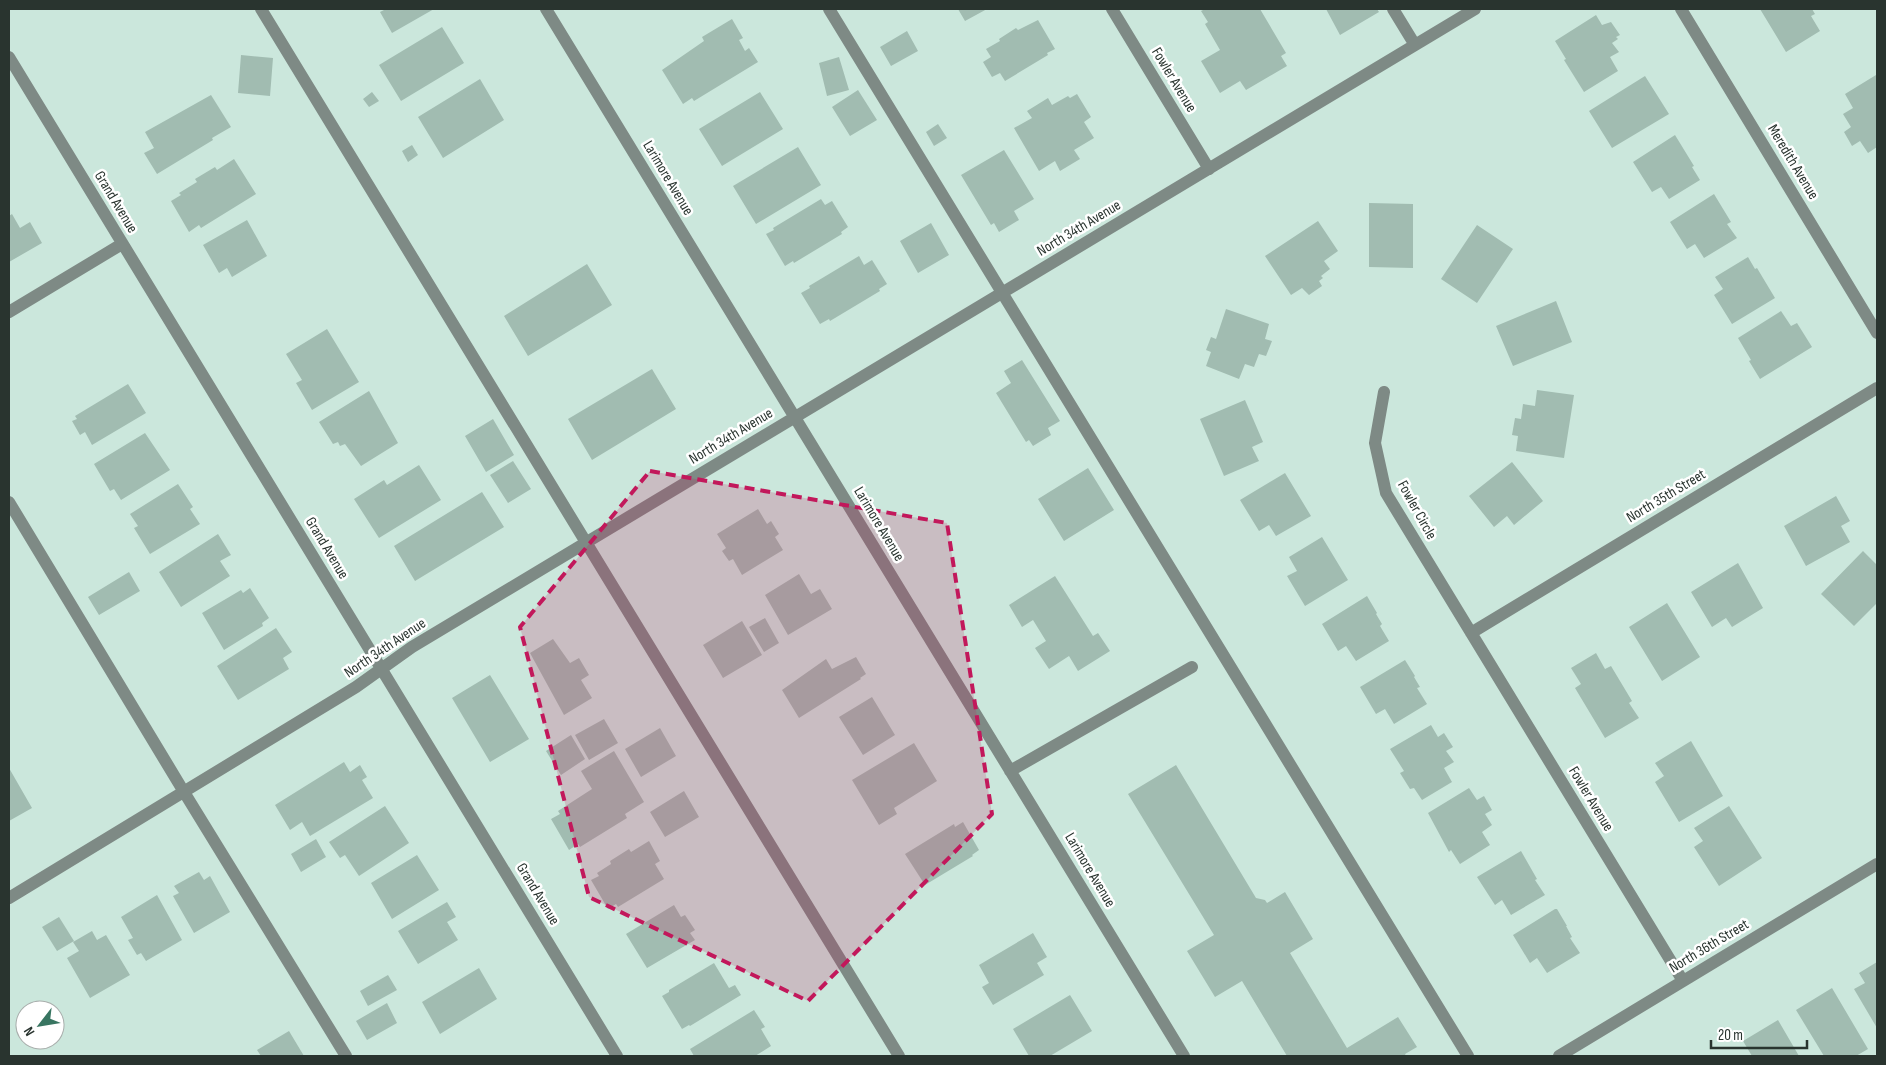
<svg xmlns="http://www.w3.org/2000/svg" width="1886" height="1065" font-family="'Sofia Sans Condensed',sans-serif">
<rect width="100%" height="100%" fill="#cbe7dc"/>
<path fill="#a1bcb1" d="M386,9H434L392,33L380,12Z
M958,9H987L965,21Z
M1205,9H1260L1286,53L1281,56L1287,66L1246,90L1240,81L1220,93L1201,61L1220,50L1205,24L1208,22L1201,11Z
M1326,9H1377L1379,12L1340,35Z
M1760,9H1812L1815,14L1811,16L1820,31L1786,52Z
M1596,15L1602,25L1611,22L1620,35L1616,37L1618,39L1612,43L1619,52L1610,57L1618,71L1584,92L1564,60L1566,59L1555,41Z
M732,19L743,38L739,40L745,51L749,48L758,62L694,101L692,98L683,104L662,70L704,41L702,37Z
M1038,20L1055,49L1047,53L1048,55L1005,81L1000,73L992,77L983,62L991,57L986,49L1000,41L999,39L1016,28L1018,30Z
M442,27L464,63L401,101L379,65Z
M907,31L918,51L891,66L880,47Z
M241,55L273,58L270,96L238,93Z
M839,57L849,90L827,96L819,63Z
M1876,75L1877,147L1868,153L1860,141L1852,146L1844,132L1851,127L1843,114L1853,108L1845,94Z
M1645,76L1669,114L1612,148L1589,111Z
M480,79L504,120L443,158L418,117Z
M858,90L877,120L850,136L832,107Z
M372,92L379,101L369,107L363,99Z
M760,92L783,129L722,166L699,129Z
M1077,94L1091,117L1084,122L1094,138L1074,150L1080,159L1060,171L1055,161L1039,171L1014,128L1032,118L1027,111L1048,98L1052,105L1068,96L1070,98Z
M211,95L231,127L212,138L213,140L157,174L144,153L154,148L145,132Z
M938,124L947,138L934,146L926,132Z
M1675,135L1694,166L1692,167L1700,180L1669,199L1661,187L1652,192L1633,162Z
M412,145L418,155L408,162L402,151Z
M798,147L821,185L756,224L733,186Z
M1004,150L1034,199L1014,211L1019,220L999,232L994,223L991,225L961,175Z
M234,159L256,194L201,228L199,225L189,232L171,201L181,195L179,193L197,182L195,179L215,167L217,170Z
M1714,194L1731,222L1727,224L1737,238L1704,258L1695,244L1687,249L1670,222Z
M821,199L825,205L832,201L848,227L841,232L842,234L794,263L793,261L785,266L766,234L774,230L773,228Z
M1369,203L1413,204V268L1369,267Z
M12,214L20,228L30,222L42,243L9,262V216Z
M247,220L267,256L232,277L227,268L219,273L203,245Z
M1318,221L1338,251L1324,261L1330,269L1321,276L1323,278L1319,281L1322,286L1309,295L1302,288L1291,295L1265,256Z
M931,223L949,255L918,273L900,241Z
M1477,225L1513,249L1477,303L1441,279Z
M859,256L864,265L872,260L887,284L879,289L880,291L830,321L829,319L820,324L801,293L810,288L809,286Z
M1748,257L1755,269L1757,268L1775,298L1732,324L1714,295L1723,289L1715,277Z
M587,264L612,305L528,356L504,316Z
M1556,301L1572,342L1513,366L1496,326Z
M1226,309L1269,324L1265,339L1272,341L1266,356L1259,354L1254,367L1245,364L1239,379L1206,366L1211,352L1206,350L1211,337L1216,339Z
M1781,311L1791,326L1797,323L1812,347L1760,379L1749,361L1751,360L1738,338Z
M327,329L359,382L312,410L296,383L302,380L286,354Z
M1022,360L1060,421L1048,428L1051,435L1033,446L1029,440L1026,442L996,393L1011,383L1004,371Z
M652,369L676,409L592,460L568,419Z
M128,384L146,413L92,445L85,432L80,435L72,421L77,419L75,416Z
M1537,390L1574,395L1564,458L1516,451L1518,436L1512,435L1515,418L1521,419L1523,404L1535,406Z
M369,391L398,443L361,466L345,444L340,446L338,442L333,444L319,422Z
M1245,400L1263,442L1252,447L1259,461L1224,476L1200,419Z
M493,419L514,455L486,472L465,436Z
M145,433L170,470L121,500L114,489L110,491L94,464Z
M513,461L531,489L508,503L490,475Z
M1512,462L1543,501L1514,525L1507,516L1494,527L1469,496Z
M419,465L441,500L379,538L354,499L384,480L387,485Z
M1088,468L1114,510L1064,541L1038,499Z
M1285,473L1311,516L1276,536L1269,525L1259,531L1240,500Z
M178,484L193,507L190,509L200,524L150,554L134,528L138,526L130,514Z
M482,492L504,527L415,581L394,546Z
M1836,496L1850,521L1841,526L1850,542L1806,566L1784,526Z
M758,509L767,524L771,521L779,534L775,537L783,550L742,575L733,559L729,561L722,551L726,548L717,534Z
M218,534L231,555L220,561L230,576L181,607L159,572Z
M1322,537L1348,580L1305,606L1287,576L1297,571L1289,557Z
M1863,551L1877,565V603L1854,626L1821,594Z
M1738,563L1763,608L1732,627L1726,618L1712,627L1691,592Z
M129,572L140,591L99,615L88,597Z
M799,574L811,594L820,589L832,609L788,635L765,595Z
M1055,576L1093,636L1098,633L1110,651L1078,671L1069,656L1049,669L1035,648L1046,641L1033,620L1022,627L1009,605Z
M250,588L269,618L262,623L263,626L224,650L202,613L241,590L243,593Z
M1367,596L1377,613L1376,614L1382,624L1380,626L1389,641L1356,661L1346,646L1338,651L1322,624Z
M1667,603L1700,657L1662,681L1629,627Z
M765,618L779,643L764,652L749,627Z
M742,621L762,655L723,678L703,645Z
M276,628L292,652L283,658L289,669L238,700L217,666Z
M553,639L570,663L579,658L589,675L581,680L592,698L564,715L530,653Z
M1596,653L1605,669L1611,666L1632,701L1629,703L1639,718L1605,738L1575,688L1581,684L1571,668Z
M856,657L866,674L860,678L861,679L799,718L782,690L826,659L832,669Z
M1405,660L1415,676L1414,677L1420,687L1417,688L1427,704L1394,724L1385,709L1376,714L1360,687Z
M490,675L529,739L490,762L452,698Z
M872,697L895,735L863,755L839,717Z
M604,719L618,743L589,760L575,735Z
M1431,725L1438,737L1444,733L1453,747L1446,751L1454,762L1444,768L1452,782L1422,800L1414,788L1410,789L1400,773L1404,771L1390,749Z
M660,728L676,756L641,777L625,749Z
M571,735L585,759L561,775L546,751Z
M1691,741L1723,796L1679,822L1655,782L1664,776L1655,763Z
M914,743L937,781L894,808L897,814L879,825L852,780Z
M614,751L644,802L625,814L627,818L580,847L578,844L569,850L551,819L560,814L558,811L592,789L581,771Z
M344,762L350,772L360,765L367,777L362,780L373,798L310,836L302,822L290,830L275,805Z
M1176,765L1256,898L1265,900L1267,903L1285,892L1313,939L1290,953L1347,1048L1398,1017L1417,1047L1405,1054L1406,1056H1287L1242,981L1215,997L1187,951L1214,935L1128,794Z
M9,768L32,808L9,821Z
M1469,788L1477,800L1484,796L1492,810L1485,814L1492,825L1482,832L1490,845L1460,864L1451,850L1449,852L1428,813Z
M684,791L699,817L665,837L650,812Z
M385,806L409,843L359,876L345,855L340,858L329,842Z
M1729,806L1762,858L1719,886L1694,847L1703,841L1694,828Z
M963,822L979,850L972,855L973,856L925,885L905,854L954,824L955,827Z
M316,839L326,857L301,872L291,854Z
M649,841L660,861L655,864L664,879L618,907L616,904L608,909L591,880L599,876L597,873L611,864L610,861L629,849L631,852Z
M1521,851L1537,879L1535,880L1545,895L1511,915L1502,900L1495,905L1477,877Z
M417,855L439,890L392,919L371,883Z
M199,872L204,880L210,876L230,912L194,933L173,896L179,893L174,886Z
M157,895L182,940L146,961L141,953L137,955L128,940L133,938L121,917Z
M447,902L456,917L447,922L458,940L418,964L398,931Z
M674,905L681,917L685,915L695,930L690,933L695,940L647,968L626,934Z
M1555,909H1557L1567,926H1566L1572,937L1570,938L1580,953L1547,973L1537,958L1530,963L1513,935Z
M59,917L74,941L57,951L42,927Z
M92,931L97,940L106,935L130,975L90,998L67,958L79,951L73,942Z
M1033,933L1047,957L1037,963L1044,975L993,1005L982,987L989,983L979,965Z
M1877,962V1028L1854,989L1865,983L1859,973Z
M714,963L729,988L735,985L741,995L690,1026L689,1025L682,1029L662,996L669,992V990Z
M479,968L497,999L440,1034L422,1002Z
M388,975L397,990L368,1006L360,991Z
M1832,988L1868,1049L1856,1056H1824L1796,1010Z
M1070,995L1092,1031L1050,1056H1029L1013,1029Z
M387,1003L397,1023L367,1040L356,1021Z
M754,1010L765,1027L761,1029L771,1046L755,1056H694L690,1049Z
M1778,1020L1799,1056H1752L1743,1041Z
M289,1031L304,1056H261L257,1050Z"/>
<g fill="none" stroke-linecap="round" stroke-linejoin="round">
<path stroke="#7e8a85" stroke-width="12" d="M261,9L899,1056
M546,9L1184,1056
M829,9L1468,1056
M1112,9L1209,169
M1393,9L1415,45
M1681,9L1877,333
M9,57L617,1056
M9,312L122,244
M1384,392L1375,443L1386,493L1683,981
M9,502L184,792L346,1056
M1471,633L1877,388
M1010,771L1192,667
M9,898L356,687L412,647L1475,9
M1559,1056L1877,864"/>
</g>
<path fill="#c2185b" fill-opacity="0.2" stroke="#c2185b" stroke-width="4" stroke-dasharray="10 6" stroke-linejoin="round" d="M650,471L947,523L992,814L808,1001L589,897L520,627Z"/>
<g text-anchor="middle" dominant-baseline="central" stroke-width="5" stroke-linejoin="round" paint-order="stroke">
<g font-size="15" fill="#29342f" stroke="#fff">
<text transform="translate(1174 80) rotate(59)">Fowler Avenue</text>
<text transform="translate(1793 162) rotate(59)">Meredith Avenue</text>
<text transform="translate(668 178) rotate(59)">Larimore Avenue</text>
<text transform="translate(116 202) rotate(59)">Grand Avenue</text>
<text transform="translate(1079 228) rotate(-31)">North 34th Avenue</text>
<text transform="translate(731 436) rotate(-31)">North 34th Avenue</text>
<text transform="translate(1666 496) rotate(-31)">North 35th Street</text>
<text transform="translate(1417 510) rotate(61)">Fowler Circle</text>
<text transform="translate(879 524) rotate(59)">Larimore Avenue</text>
<text transform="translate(327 548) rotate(59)">Grand Avenue</text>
<text transform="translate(385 648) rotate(-34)">North 34th Avenue</text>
<text transform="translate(1591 799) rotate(59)">Fowler Avenue</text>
<text transform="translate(1090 870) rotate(59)">Larimore Avenue</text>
<text transform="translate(538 894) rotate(59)">Grand Avenue</text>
<text transform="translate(1709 946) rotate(-31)">North 36th Street</text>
</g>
</g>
<rect width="1886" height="1065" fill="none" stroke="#29342f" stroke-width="20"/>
<g transform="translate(40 1025) rotate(239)"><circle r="24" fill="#ffffff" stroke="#a9aeac"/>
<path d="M0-4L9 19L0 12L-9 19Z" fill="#387561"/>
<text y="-8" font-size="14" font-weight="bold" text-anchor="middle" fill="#29342f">N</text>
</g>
<path d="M1711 1040v8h96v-8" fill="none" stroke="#29342f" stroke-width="2.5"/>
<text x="1718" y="1040" font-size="15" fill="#29342f" stroke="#ffffff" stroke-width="4" paint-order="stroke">20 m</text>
</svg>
